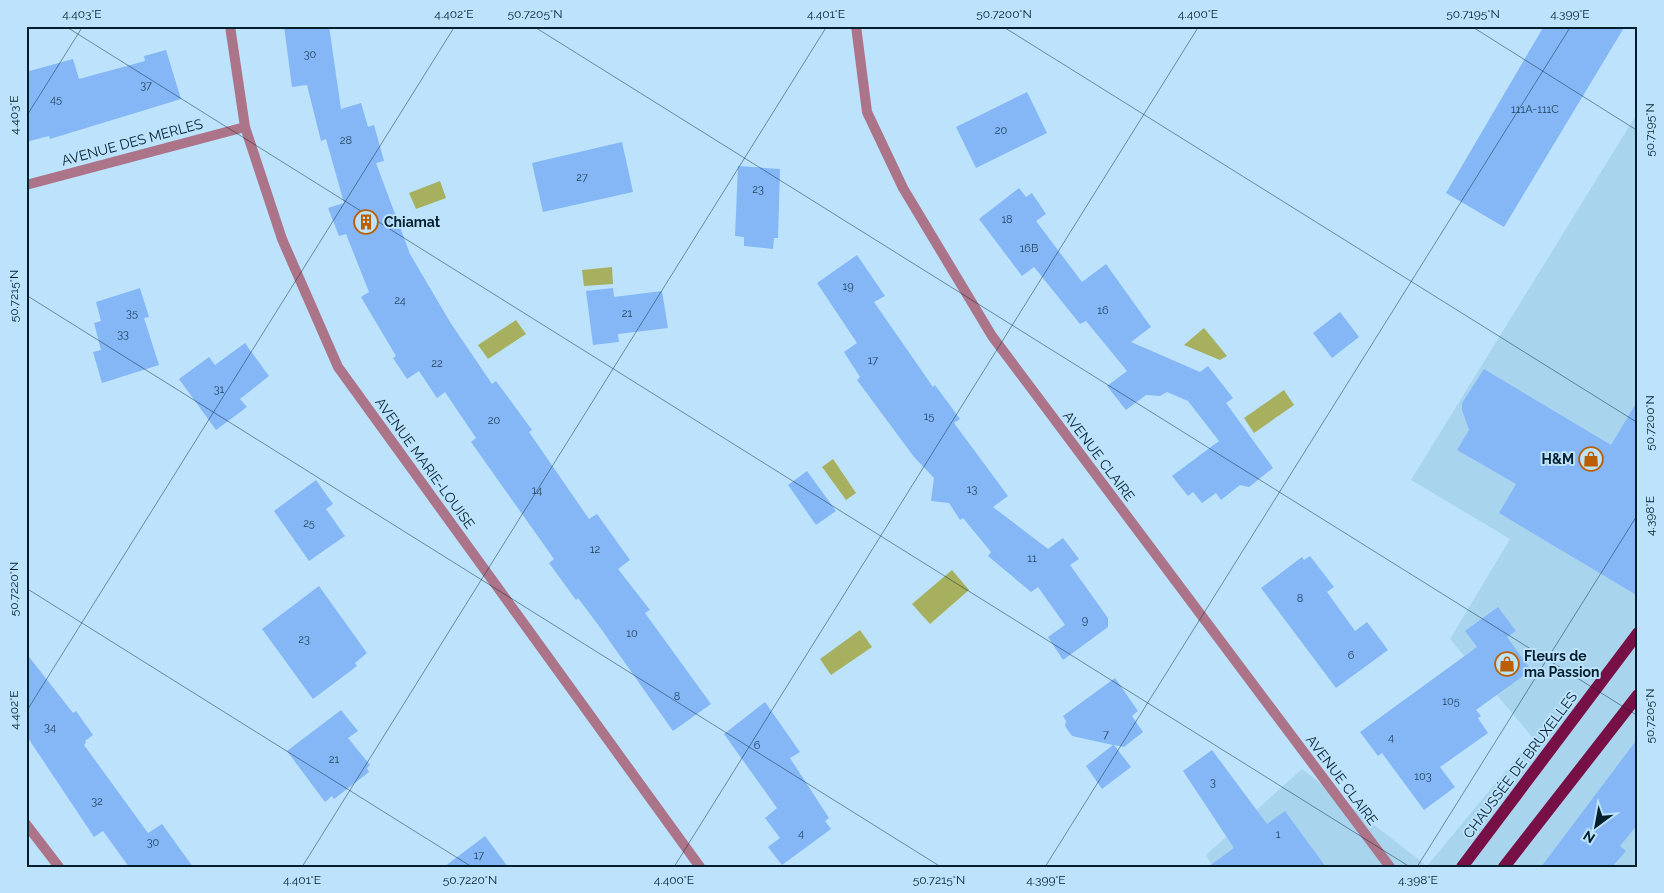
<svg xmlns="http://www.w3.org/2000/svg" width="1664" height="893" font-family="Raleway,sans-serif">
<rect width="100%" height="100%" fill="#bce3fb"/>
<path fill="#a9d4ee" d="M1638,112V865L1636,867H1213L1206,855L1302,769L1427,866L1533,738L1450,639L1510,539L1411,480Z"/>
<path fill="#a6b05e" d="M440,181L446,198L416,209L409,193Z
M612,267L613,284L584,286L582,270Z
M516,320L526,334L488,359L478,345Z
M1204,328L1227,356L1220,360L1184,345Z
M1284,390L1294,405L1254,433L1244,418Z
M833,459L856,493L846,500L822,467Z
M952,570L969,590L930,624L912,604Z
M860,630L872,647L831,675L820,659Z"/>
<path fill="#85b7f7" d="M284,26H329L341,109L361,103L368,127L374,125L384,161L376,163L410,254L450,322L492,384L496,381L532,430L529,432L589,519L597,514L630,560L618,569L650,610L645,613L711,704L673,731L599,626L578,598L576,600L549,563L554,559L471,442L476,438L445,392L437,398L419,371L407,379L393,358L396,356L361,297L369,292L346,234L339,236L328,208L344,203L326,139L321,141L307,85L292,87Z
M1544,26H1625L1504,227L1446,193Z
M166,50L181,99L50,139L49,136L26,142V72L73,59L79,79L145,61L144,56Z
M1027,92L1047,133L976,168L956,127Z
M622,142L633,192L543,212L532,163Z
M738,166L780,169L778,238H774L773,249L744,246V237L735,236Z
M1019,188L1026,197L1032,193L1046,214L1036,221L1082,282L1106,264L1151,327L1131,342L1200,372L1208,366L1233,398L1226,403L1273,468L1249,487L1240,485L1221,500L1216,493L1202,503L1193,492L1188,496L1172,476L1219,441L1188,401L1167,392L1160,396L1146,395L1126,410L1107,386L1127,371L1086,321L1080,324L1034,267L1022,276L979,219Z
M857,255L885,296L874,302L933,387L935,385L960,419L954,423L1008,496L993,507L1048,549L1063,538L1079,559L1070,565L1108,618V627L1063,660L1048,637L1065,625L1038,587L1031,592L988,556L991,552L963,518L960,520L949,503L931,501L934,478L914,457L857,380L860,377L844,352L857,343L817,283Z
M140,288L149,317L144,318L159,365L102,383L93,352L101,350L94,323L101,321L96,302Z
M613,288L614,297L662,291L668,328L618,334L619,342L593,345L586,291Z
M1340,312L1359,337L1332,358L1313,333Z
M245,343L269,376L240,399L247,407L216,430L179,379L209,357L215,365Z
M1484,369L1611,445L1638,400V596L1499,513L1516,484L1457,450L1469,430L1462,410V403Z
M807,471L836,511L816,525L788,485Z
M316,480L333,504L326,509L345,536L309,561L274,511Z
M1310,556L1334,587L1327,592L1355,631L1367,622L1388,650L1336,688L1261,588L1302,557L1304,560Z
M319,586L367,653L355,663L357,666L313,699L262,629Z
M1498,607L1516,631L1507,637L1531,670L1476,710L1481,716L1478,718L1488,733L1440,767L1455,787L1424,810L1382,753L1378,756L1360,732L1477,647L1465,631Z
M26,653L73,713L76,711L93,735L85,741L86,743L84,745L148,833L162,824L193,867H129L103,831L94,837L26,735Z
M1115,678L1138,711L1132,716L1143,732L1124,747L1114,745L1131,767L1102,789L1086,766L1113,745L1072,736L1065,726L1066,721L1063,716Z
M765,702L800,752L790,758L829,818L825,821L831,829L782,865L768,847L780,838L765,818L777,808L724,734Z
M341,710L358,731L348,738L370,765L367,768L369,772L334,799L332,796L325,802L287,751Z
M1638,738V824L1620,846L1626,851L1612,867H1541Z
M1212,750L1267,824L1285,811L1326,867H1208L1234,848L1183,771Z
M485,836L508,867H444Z"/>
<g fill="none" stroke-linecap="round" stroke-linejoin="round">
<path stroke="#ac7489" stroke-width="10" d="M230,26L245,127L282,239L338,367L700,867
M856,26L867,112L903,188L992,336L1390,867
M26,185L245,127
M26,824L59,867"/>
<path stroke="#761046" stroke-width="12" d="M1462,867L1638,633
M1504,867L1638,695"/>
</g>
<path fill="none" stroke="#031f2e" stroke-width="1" stroke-opacity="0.45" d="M65,26L1410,867M533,26L1638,716M1002,26L1638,423M1471,26L1638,131M26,117L83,26M26,295L941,867M26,588L472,867M26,712L455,26M302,867L827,26M674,867L1199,26M1045,867L1571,26M1417,867L1638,514"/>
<defs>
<g id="building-ring" transform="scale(1.25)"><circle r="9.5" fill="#bce3fb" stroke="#ba5f01" stroke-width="1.5"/><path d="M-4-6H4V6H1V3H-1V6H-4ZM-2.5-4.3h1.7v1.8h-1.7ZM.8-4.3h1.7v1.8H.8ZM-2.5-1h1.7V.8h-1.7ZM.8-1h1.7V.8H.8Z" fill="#ba5f01"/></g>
<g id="shop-ring" transform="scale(1.25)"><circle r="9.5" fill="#bce3fb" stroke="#ba5f01" stroke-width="1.5"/><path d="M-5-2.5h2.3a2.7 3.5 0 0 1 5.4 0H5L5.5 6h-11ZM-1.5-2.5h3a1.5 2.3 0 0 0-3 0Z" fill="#ba5f01"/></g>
</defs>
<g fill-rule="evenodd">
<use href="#building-ring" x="366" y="222"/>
<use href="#shop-ring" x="1591" y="459"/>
<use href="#shop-ring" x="1507" y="664"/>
</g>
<g text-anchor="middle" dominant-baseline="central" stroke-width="4" stroke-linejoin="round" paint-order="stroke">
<g font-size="11" fill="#244560">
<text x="310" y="54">30</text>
<text x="146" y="85">37</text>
<text x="56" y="99">45</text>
<text x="1535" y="109">111A-111C</text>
<text x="1001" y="130">20</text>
<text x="346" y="140">28</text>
<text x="582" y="177">27</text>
<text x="758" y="189">23</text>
<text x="1007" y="219">18</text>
<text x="1029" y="248">16B</text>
<text x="848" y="286">19</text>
<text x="400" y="300">24</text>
<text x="1103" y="310">16</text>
<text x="132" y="313">35</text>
<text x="627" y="313">21</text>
<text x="123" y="334">33</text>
<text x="873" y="360">17</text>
<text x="437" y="363">22</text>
<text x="219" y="389">31</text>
<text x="929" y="416">15</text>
<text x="494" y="420">20</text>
<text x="972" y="489">13</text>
<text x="537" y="490">14</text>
<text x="309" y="523">25</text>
<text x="595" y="549">12</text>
<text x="1032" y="558">11</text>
<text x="1300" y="598">8</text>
<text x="1085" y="620">9</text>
<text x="632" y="633">10</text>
<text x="304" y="639">23</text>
<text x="1351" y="655">6</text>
<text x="677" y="696">8</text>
<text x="1451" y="701">105</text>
<text x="50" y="727">34</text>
<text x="1106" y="734">7</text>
<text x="1391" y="737">4</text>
<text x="757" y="745">6</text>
<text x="334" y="759">21</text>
<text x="1423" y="776">103</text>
<text x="1213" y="782">3</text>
<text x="97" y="801">32</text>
<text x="801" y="833">4</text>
<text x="1278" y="834">1</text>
<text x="153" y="842">30</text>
<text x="479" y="855">17</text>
</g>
<g font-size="14" fill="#031f2e" stroke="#bce3fb">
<text transform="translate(132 142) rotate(-15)">AVENUE DES MERLES</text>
<text transform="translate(1099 456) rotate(53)">AVENUE CLAIRE</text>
<text transform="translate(425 463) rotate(54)">AVENUE MARIE-LOUISE</text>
<text transform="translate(1520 765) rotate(-53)">CHAUSSÉE DE BRUXELLES</text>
<text transform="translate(1342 780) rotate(53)">AVENUE CLAIRE</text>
</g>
<g font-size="14" font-weight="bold" fill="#031f2e" stroke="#bce3fb" text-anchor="start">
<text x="384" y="222">Chiamat</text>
<text x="1574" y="459" text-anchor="end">H&amp;M</text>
<text x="1524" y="656">Fleurs de<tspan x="1524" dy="16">ma Passion</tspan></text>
</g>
</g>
<rect width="1664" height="893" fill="none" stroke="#bce3fb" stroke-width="55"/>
<g transform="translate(1596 826) rotate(212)" stroke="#bce3fb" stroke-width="4" paint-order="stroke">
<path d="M0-4L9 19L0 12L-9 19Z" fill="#031f2e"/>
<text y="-8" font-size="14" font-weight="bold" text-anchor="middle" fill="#031f2e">N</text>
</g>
<rect x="28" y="28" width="1608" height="838" fill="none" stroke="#031f2e" stroke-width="2"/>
<g font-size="12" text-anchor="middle" fill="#031f2e">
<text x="82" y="18">4.403°E</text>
<text x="454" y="18">4.402°E</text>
<text x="535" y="18">50.7205°N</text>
<text x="826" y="18">4.401°E</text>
<text x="1004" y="18">50.7200°N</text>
<text x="1198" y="18">4.400°E</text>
<text x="1473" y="18">50.7195°N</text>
<text x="1570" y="18">4.399°E</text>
<text transform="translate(14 115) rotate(-90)" y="4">4.403°E</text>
<text transform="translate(1650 130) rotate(-90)" y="4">50.7195°N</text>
<text transform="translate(14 296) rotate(-90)" y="4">50.7215°N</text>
<text transform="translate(1650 423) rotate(-90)" y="4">50.7200°N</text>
<text transform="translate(1650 516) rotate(-90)" y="4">4.398°E</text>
<text transform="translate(14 589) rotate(-90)" y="4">50.7220°N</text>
<text transform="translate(14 710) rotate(-90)" y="4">4.402°E</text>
<text transform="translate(1650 716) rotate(-90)" y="4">50.7205°N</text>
<text x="302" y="884">4.401°E</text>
<text x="470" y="884">50.7220°N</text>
<text x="674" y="884">4.400°E</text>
<text x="939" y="884">50.7215°N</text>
<text x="1046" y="884">4.399°E</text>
<text x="1418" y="884">4.398°E</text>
</g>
</svg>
